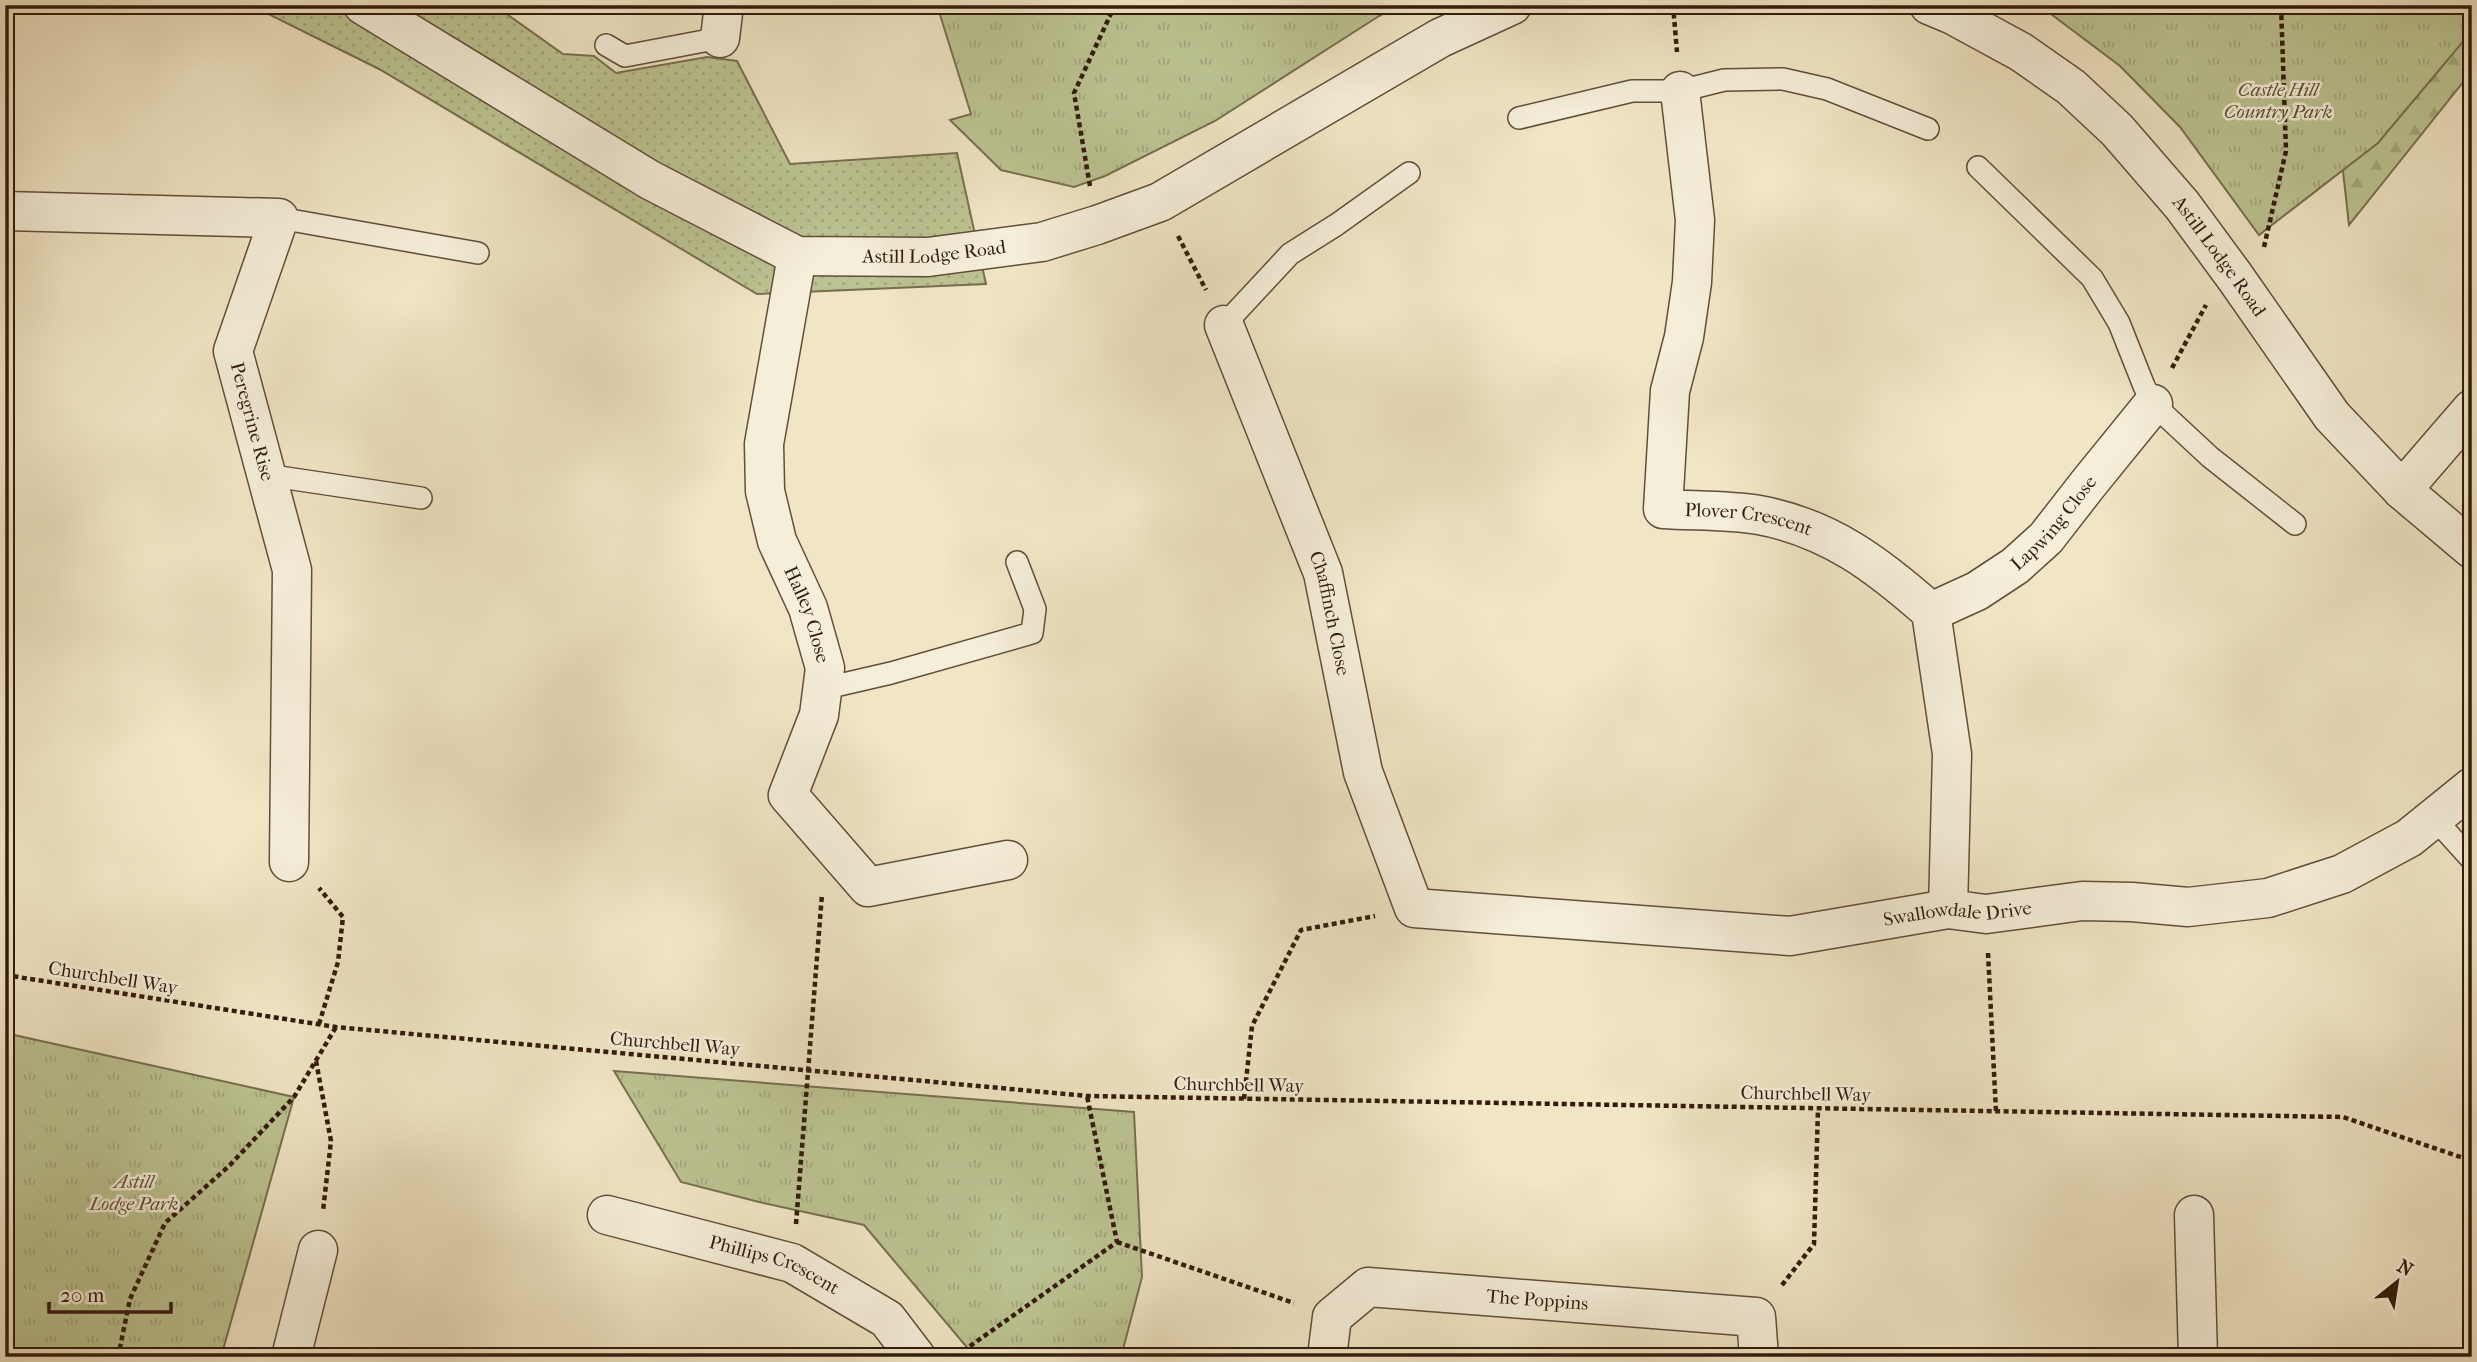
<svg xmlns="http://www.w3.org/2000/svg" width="2477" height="1362" font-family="'IM FELL French Canon',serif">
<defs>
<pattern id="grass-dots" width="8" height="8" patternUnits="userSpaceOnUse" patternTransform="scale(1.75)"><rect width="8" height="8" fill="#bcc392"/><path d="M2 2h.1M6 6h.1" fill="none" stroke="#a2a77d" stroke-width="1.8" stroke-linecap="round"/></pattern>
<pattern id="forest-firs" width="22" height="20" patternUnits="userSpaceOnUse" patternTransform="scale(1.75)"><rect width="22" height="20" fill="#bcc392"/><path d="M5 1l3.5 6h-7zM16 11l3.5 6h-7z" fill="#a2a77d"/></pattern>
<pattern id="park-tufts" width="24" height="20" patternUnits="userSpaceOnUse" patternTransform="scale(1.75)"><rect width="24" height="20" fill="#bcc392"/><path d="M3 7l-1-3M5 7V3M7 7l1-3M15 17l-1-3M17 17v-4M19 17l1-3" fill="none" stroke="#a2a77d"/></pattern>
</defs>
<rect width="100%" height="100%" fill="#f0e5c4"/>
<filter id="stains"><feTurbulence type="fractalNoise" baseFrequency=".00286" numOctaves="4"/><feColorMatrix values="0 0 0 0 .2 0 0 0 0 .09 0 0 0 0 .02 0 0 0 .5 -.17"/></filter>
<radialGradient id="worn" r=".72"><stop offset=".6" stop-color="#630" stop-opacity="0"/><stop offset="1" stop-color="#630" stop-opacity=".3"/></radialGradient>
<path fill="url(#grass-dots)" stroke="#786f4f" stroke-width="2" d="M250,5H494L563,54L594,56L616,73L707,57L737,61L790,164L957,153L986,284L757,294L379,69Z"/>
<path fill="url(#forest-firs)" stroke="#786f4f" stroke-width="2" d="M2472,5V71L2349,225L2341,153Z"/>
<path fill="url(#park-tufts)" stroke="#786f4f" stroke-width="2" d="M937,5H1400L1379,16L1215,121L1105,176L1074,187L1001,170L950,120L971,114Z
M2039,5H2472V31L2378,143L2259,235L2180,127L2120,66Z
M5,1033L294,1097L221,1357H5Z
M614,1071L1134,1112L1142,1277L1121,1357H975L864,1225L759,1202L681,1182Z"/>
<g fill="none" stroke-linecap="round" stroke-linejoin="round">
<g stroke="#624e3a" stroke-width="24">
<path id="service" d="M606,45L625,56L720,38
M1519,118L1632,91H1680L1724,80L1783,79L1827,89L1928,129
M1978,167L2092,278L2119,323L2144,386L2153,404L2210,457L2295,524
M279,218L478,253
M1224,325L1290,254L1336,225L1409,173
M266,475L421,498
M822,689L891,673L1032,633L1035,609L1017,562
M2434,818L2472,860"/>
</g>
<g stroke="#624e3a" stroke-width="41">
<g id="minor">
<path id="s1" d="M363,5L650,180L797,256L928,257L1042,242L1097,225L1160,202L1440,38L1512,5"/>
<path id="s2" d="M1929,5L1953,15L2021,52L2071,87L2117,130L2182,205L2235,277L2332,416L2402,490L2472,549"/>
<path d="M720,38L724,5"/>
<path id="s3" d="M1680,91L1695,220L1692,282L1684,337L1670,391L1663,509C1694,511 1728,510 1759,515C1830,528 1879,566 1931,612L1952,754L1948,909"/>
<path id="s4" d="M5,211L279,218L233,351L292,570L289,862"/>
<path id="s5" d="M797,256L764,444L765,491L777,541L808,608L825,668L819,715L788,795L868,887L1008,860"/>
<path id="s6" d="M1224,325L1323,573L1363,772L1414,908L1790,936L1948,909L1986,914L2082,901L2132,902L2188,907L2268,898L2342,874L2409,838L2472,787"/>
<path d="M2402,490L2472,409"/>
<path id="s7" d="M1931,612L1977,591L2015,566L2046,538L2088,484L2153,404"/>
<path id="s8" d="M607,1215L792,1263L887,1319L916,1357"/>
<path d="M2194,1215L2198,1357"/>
<path d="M291,1357L318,1250"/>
<path id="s9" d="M1327,1357L1332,1317L1368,1287L1756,1317L1759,1357"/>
</g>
</g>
<path stroke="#331b0c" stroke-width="4.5" stroke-dasharray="5 3.5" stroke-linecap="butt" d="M1673,5L1677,52
M1090,186L1074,93L1115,5
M1178,236L1206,290
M2264,247L2286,151L2281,5
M2172,368L2206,305
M1988,953L1996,1112
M5,975L336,1027L1087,1096L2343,1117L2472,1161
M319,1024L338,962L343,917L319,888
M316,1061L331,1141L323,1211
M1244,1099L1252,1026L1301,930L1375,916
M796,1224L822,894
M1117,1242L1294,1303
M1782,1285L1814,1244L1818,1109
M956,1356L1117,1242L1087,1096
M118,1357L130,1299L165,1223L229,1166L294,1097L336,1027"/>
<use href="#service" stroke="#f5eed9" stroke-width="21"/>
<use href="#minor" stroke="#f5eed9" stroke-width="38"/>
</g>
<g text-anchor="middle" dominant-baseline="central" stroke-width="5" stroke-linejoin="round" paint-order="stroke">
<g font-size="19" font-style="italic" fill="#5c4d34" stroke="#f5eed9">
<text x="2278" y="90">Castle Hill<tspan x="2278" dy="22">Country Park</tspan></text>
<text x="134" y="1182">Astill<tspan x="134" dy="22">Lodge Park</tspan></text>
</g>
<g font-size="19" fill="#331b0c" stroke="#f5eed9">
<text stroke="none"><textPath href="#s1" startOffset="639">Astill Lodge Road</textPath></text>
<text stroke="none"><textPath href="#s2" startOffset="390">Astill Lodge Road</textPath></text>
<text stroke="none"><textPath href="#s4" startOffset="488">Peregrine Rise</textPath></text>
<text stroke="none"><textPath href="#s7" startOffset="154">Lapwing Close</textPath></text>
<text stroke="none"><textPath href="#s3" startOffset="508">Plover Crescent</textPath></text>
<text stroke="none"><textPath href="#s6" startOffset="308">Chaffinch Close</textPath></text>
<text stroke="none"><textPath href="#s5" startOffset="369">Halley Close</textPath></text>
<text stroke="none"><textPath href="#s6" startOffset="1162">Swallowdale Drive</textPath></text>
<text transform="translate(113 978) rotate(9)">Churchbell Way</text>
<text transform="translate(675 1044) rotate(5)">Churchbell Way</text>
<text transform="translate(1239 1085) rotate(1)">Churchbell Way</text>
<text transform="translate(1806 1094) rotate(1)">Churchbell Way</text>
<text stroke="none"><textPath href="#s8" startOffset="175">Phillips Crescent</textPath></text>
<text stroke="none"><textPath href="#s9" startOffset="257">The Poppins</textPath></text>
</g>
</g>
<rect width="2477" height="1362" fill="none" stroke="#f0e5c4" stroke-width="28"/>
<rect x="7" y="7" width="2463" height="1348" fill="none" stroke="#331b0c" stroke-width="3.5"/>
<rect x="14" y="14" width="2449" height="1334" fill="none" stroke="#331b0c" stroke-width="2"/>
<g transform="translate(2397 1282) rotate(30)" stroke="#f5eed9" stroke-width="5" paint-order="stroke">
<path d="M0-5L12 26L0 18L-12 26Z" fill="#331b0c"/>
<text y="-10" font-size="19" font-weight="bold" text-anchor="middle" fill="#331b0c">N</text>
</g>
<path d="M49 1302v10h122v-10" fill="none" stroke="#331b0c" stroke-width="3.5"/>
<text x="60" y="1302" font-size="21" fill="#331b0c" stroke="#f5eed9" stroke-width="5" paint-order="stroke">20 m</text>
<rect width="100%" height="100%" filter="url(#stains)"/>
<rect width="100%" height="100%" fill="url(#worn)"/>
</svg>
